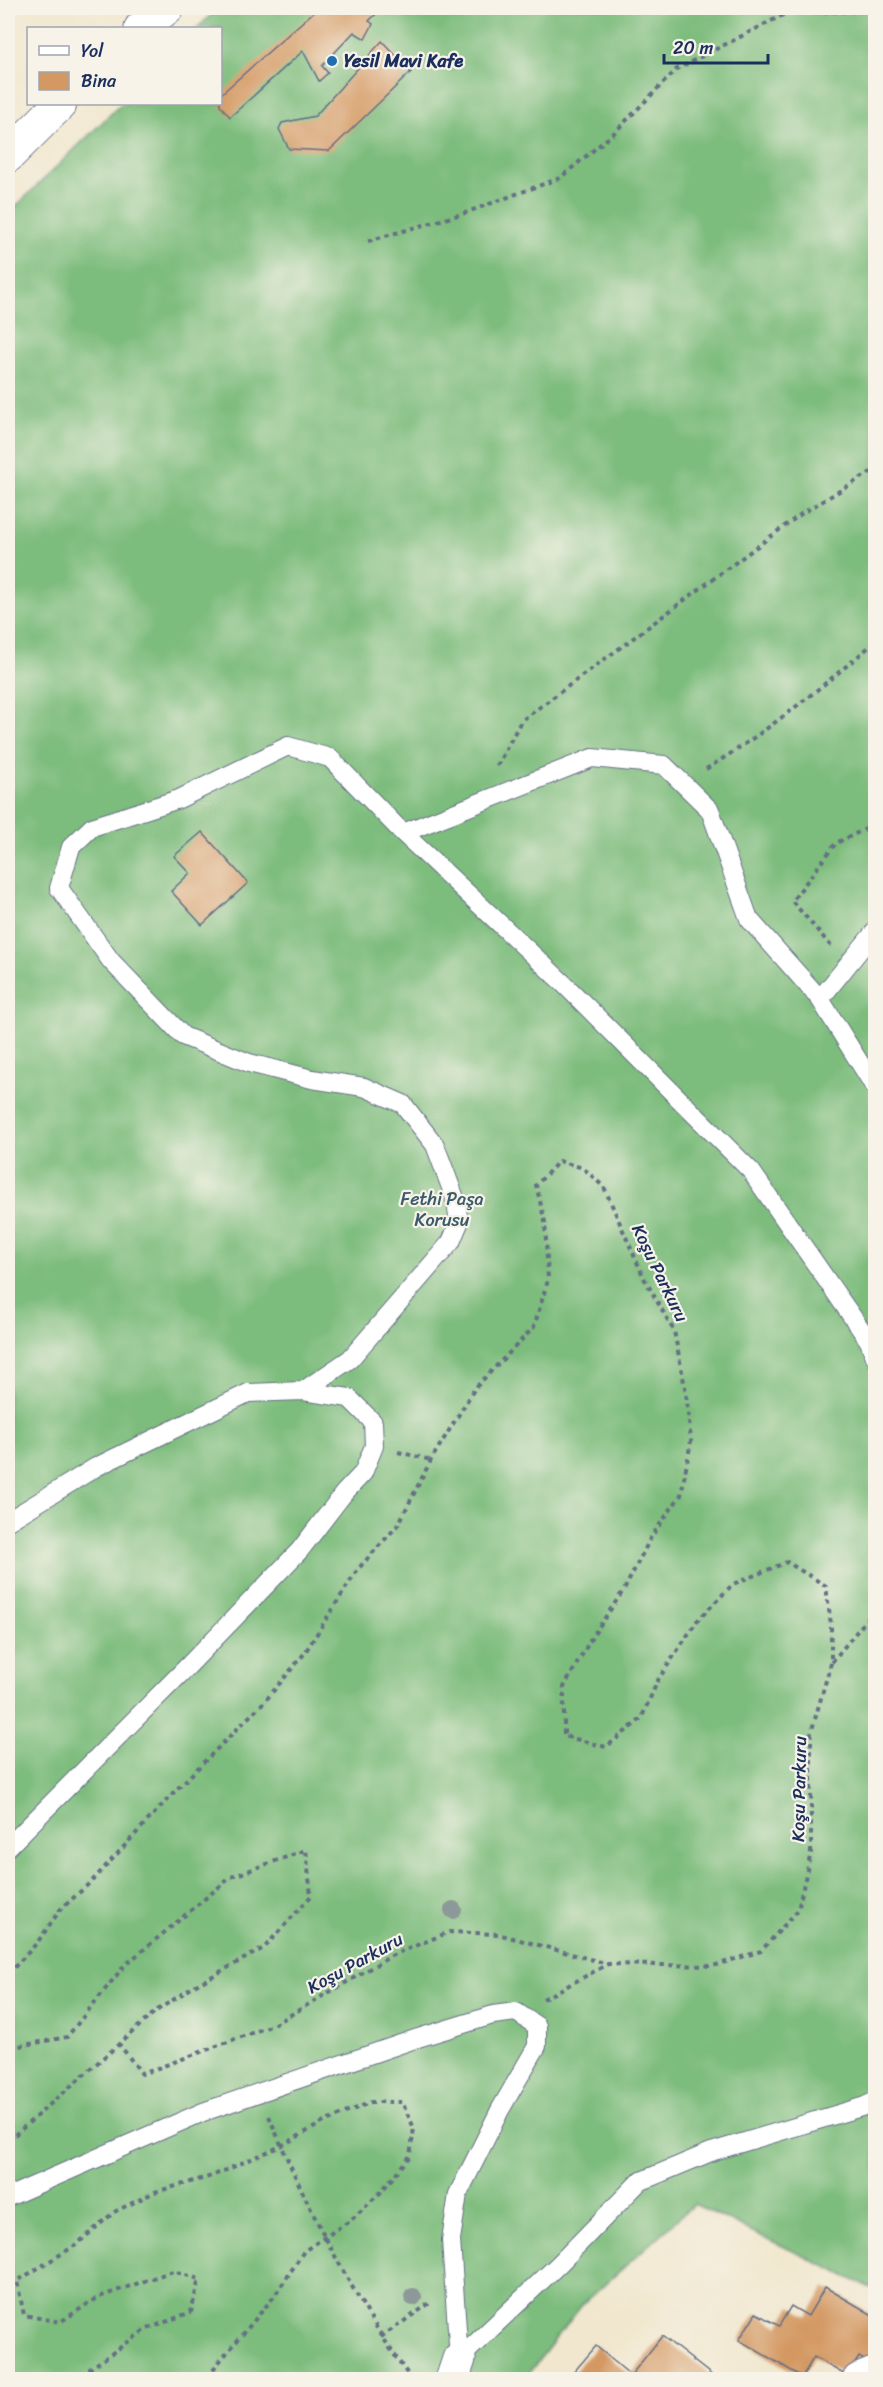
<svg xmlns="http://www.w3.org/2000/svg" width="883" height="2387" font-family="Sriracha,sans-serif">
<rect width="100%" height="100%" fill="#f7f3e8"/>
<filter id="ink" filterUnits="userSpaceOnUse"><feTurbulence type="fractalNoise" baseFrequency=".0167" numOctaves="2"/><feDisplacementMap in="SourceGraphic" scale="12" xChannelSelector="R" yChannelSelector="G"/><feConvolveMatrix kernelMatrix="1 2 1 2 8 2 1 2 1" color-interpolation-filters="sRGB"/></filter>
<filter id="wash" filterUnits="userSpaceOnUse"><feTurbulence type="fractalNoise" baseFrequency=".008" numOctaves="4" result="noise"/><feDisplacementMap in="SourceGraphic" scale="24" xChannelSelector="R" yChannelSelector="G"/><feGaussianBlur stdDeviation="1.35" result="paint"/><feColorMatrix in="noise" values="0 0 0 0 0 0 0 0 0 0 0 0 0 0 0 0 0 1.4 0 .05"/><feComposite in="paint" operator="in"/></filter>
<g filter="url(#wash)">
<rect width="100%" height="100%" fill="#f1e7ce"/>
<path fill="#7bbc7c" stroke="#4b766d" stroke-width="1.5" d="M219,8H875V2290L694,2204L582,2305L524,2379L8,2380V214L121,104H220V28H197Z"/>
<g id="blocks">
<path fill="#d49963" d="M318,8H371L377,13L369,21L373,24L365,39L354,32L322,66L328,73L319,81L303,51L230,117L220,105V95Z
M382,41L411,72L329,151L289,149L279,129L282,123L315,116Z
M202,832L248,883L202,925L171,891L190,873L174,856Z
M825,2287L876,2317V2367L859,2357L847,2376L814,2357L802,2377L739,2340L756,2313L779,2326L791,2306L808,2316Z
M662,2336L718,2380H639L632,2374Z
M596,2346L636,2380H567Z"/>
</g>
</g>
<g filter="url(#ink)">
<use href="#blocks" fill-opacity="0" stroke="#666f85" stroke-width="1.5"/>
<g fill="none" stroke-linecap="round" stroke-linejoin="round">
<g stroke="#666f85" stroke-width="20">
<path id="lane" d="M403,833L592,758L664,765L710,810L749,919L820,999L876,1089
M820,999L876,930
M303,1391L350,1359L451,1242L459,1223L456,1201L435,1145L403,1104L364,1087L312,1079L249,1063L183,1036L111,961L59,888L71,847L92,827L179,799L288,746L330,758L403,833L564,984L751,1171L869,1341L876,1359
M8,1521L96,1467L248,1393L303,1391L349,1398L373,1422L374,1446L363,1473L344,1493L300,1550L187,1667L8,1847
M8,2197L203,2112L418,2038L493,2015L516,2012L537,2026V2046L500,2110L458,2194L451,2240L459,2359
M459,2359L559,2264L639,2182L711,2152L865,2106L876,2101"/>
</g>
<g stroke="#666f85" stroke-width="35">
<path id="street" d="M452,2380L459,2359
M859,2380L876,2373"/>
</g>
<g stroke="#666f85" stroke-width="35">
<path id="primary" d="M141,28L167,8
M8,156L60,104"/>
</g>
<path stroke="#666f85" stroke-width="4" stroke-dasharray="4.5 4.5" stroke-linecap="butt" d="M368,241L462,214L560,178L614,133L677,69L787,13L876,11
M497,766L521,721L801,514L876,469
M706,769C767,732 822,687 876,641
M831,946L792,901L836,843L876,824
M398,1452L431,1460
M832,1662L876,1608
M8,1974L37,1943L60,1910L93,1880L177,1789L266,1700L304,1654L358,1569L398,1525L431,1460L475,1388L534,1327L548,1280L545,1222L536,1185L559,1161L583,1168L604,1187L644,1278L674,1331L686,1392L691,1441L681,1495L651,1537L625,1588L592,1637L564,1687V1736L606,1747L641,1719L658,1680L697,1621L733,1584L787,1562L826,1586L831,1625V1663L811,1733V1852L798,1910L761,1951L713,1966L608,1964L498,1934L449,1932L393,1955L273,2025L142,2074L119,2044L156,2011L196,1985L264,1948L311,1896L306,1850L231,1877L124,1966L67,2037L9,2048L8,2031
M543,1999L608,1964
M269,2116C305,2204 356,2303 412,2380
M8,2141L119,2044
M381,2337L430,2303
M74,2380L145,2330L191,2312L199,2279L173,2271L99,2297L60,2322L24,2315L17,2281L76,2245L114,2212L155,2192L212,2176L281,2146L322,2123L371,2102H402L414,2128L410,2156L381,2192L351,2220L304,2251L276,2294L253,2322L209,2374L198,2380"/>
<use href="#lane" stroke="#fff" stroke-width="18"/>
<use href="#street" stroke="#fff" stroke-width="33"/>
<use href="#primary" stroke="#fff" stroke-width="33"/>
</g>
<g fill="#8d9998">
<circle cx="453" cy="1910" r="9"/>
<circle cx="413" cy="2297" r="9"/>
</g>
</g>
<circle fill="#1f6fb2" stroke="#f7f3e8" stroke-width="2" cx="332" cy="61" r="6"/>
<g text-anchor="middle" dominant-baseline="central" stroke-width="4.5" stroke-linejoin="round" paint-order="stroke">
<g font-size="18" font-weight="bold" fill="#1b2f5e" stroke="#f7f3e8" text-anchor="start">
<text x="344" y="61">Yesil Mavi Kafe</text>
</g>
<g font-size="18" fill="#3b5a6b" stroke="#f7f3e8">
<text x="442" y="1199">Fethi Paşa<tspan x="442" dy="21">Korusu</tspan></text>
</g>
<g font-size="18" fill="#1b2f5e" stroke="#f7f3e8">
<text transform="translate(660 1273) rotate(64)">Koşu Parkuru</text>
<text transform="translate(799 1789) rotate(-89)">Koşu Parkuru</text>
<text transform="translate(355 1963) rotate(-29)">Koşu Parkuru</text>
</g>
</g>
<rect width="883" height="2387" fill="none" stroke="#f7f3e8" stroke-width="30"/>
<rect x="27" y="27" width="195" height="78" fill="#f7f3e8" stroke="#9fa5b1" stroke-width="1.5"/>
<rect x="39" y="46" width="30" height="9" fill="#ffffff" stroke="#9fa5b1" stroke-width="1.5"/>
<text x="81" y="57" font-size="18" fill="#1b2f5e">Yol</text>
<rect x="39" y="72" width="30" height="18" fill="#d49963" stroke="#9fa5b1" stroke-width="1.5"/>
<text x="81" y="87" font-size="18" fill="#1b2f5e">Bina</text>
<path d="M664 54v9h104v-9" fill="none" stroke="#1b2f5e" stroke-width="3"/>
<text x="673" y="54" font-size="18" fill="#1b2f5e" stroke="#f7f3e8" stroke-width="4.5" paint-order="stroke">20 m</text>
</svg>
